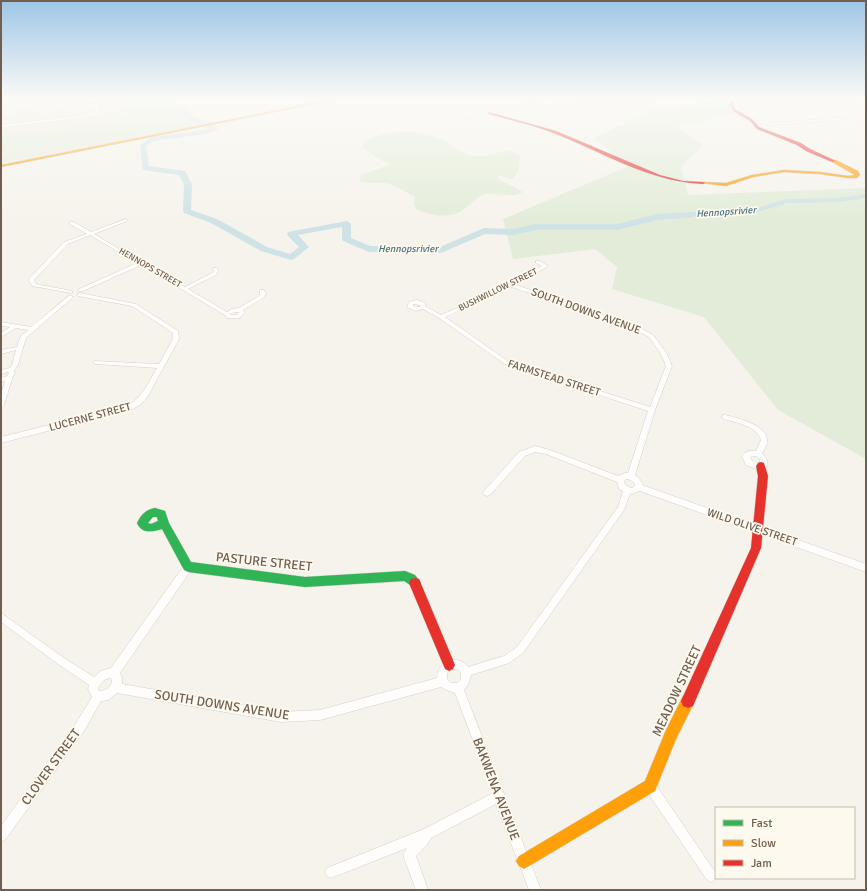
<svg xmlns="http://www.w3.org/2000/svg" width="867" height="891" font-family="Signika,sans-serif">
<rect width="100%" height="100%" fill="#f6f3ec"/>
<path fill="#eee7da" d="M1,100H170L204,125L1,163Z"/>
<path fill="#e2ecd8" d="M121,100H170L203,124L1,160V135L117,122L125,116L120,104Z
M728,100L735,114L677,126L703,146L681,167L688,195L866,188V459L778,410L704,317L612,289L617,267L595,249L513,259L503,219L629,166L594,138L652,110Z
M735,100H866V102L862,101L739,110Z
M417,132L432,136L448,142C452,148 456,150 463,152C467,153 471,156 475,156C491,159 505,145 520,155L519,169L513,179L496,175L500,180L523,192C513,199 498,192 486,194C479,195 474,201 468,206C453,220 434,217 416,209L414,204L415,197C405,192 395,184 384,183C374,182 370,184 359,181L361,175L392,164C379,160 372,155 362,147C372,130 399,133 417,132Z"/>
<path fill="#cfe2e5" d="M153,100H160L161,102L186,107L195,118L214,123L218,127L206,126L188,119C187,110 176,107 168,106L164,111L160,112L118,121L161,110L160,105L153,101Z"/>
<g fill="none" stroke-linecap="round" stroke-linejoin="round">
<path fill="#cfe2e5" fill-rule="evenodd" d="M153,100H159L158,101L177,106V110L187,111L192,118L219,129L206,134L153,141L146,146L149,166L185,171L192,184L191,210L217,219L267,247L290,254L299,247L288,236L287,234L288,232L347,221L351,224V238L370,246L440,247L484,228L513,229L536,224H617L657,214L757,208L786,199L838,198L866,194V198L838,202L787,203L758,212L657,220L617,230H536L513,235L485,234L441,253L369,252L343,241L342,239V227L298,235L309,247L294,259L291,260L261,251L211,223L184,213L183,211L184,184L179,175L143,170L140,145L151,137L210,129L188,120L183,114L171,112L172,108L153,103Z"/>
<g stroke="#d5d0ca" stroke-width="1">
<path id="street" d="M36,100H39L10,112L1,118V116L8,110Z
M91,100H97L99,114L89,117L1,127V125L89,115L96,113L95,101L62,105L61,104Z
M539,100H542L530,106L463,120L461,119L528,104Z
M849,117L858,118L866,122V124L856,120L849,119L772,125L750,121L752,120L772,123Z
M126,219L128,220L127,221L94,234L141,262H144V263L185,287L212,273L214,271L213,268H217L218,271L216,275L188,289L227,312L232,309L239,308L259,296L260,294V290H264L266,294L263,298L243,310L245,312L240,318H227L225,315L141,265L83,291H79V289L137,263L90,235L68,244L34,280L36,284L72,291V293L32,286L29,280V279L64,242L87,234L70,224V222H74L91,232ZM235,312H239L236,315H231L230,314Z
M536,261H540L548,266L516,285L642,329L653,335L657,340L667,354L672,366L655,410L635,475L639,478L643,484L642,485L866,564V572L640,491L630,494L624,510L523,653L509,663L471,675L468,685L464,690L541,890H529L496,804L431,838L426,846L416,856L428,890H416L404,858V853L407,848L331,878L327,876L325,872L327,868L424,829L493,793L455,693L446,690L441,687L320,720L281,722L117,693L108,700L101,701L84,731L5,840L1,842V826L76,723L92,697L88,689L89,685L58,664L1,622V613L64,658L94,677L101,671L111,668L185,564L188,563L191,564L192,567L191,570L120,673L122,677V684L281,712L320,710L437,678C438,661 457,653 468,667L504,656L517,647L618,507L623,491L619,489L617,482L546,454L535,452L525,456L490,495L487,496L484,495L483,493L484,491L519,452L535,446L550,450L618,476L625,473H628L648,411L505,364L439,318L423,309L416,311L407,307L409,302L417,300L425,303V306L441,315L510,284L542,266L536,263ZM512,287L638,331L649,337L661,354L666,366L650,407L509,362L445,317ZM413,304L420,305V307L413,306ZM626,479C630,479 633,481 635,484L634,487L631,488L625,485L624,481ZM451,669H457L461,673V679L457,683H451L447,679V673ZM110,678L112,680C112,687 106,691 99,691L98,689C100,683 104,679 110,678Z
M80,293L136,304L178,331L179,339L148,396L141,404L133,409L1,443V437L129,405C143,396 149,382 157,368L96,364L93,362L94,361L159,364L173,339V333L132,306L78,296V294Z
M70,295L73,297L72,298L26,338L18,365L14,371L15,373L13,376L4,405L1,407V395L5,381L1,382V378L7,376L9,373L8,372L1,374V370L10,368L12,365L16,350L1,354V350L17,347L20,337L28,330L16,328L1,337V333L10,327L1,326V322L31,327Z
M723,415H725C737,418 769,425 767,442C767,446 764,450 762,453C766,457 769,462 767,467L759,470L746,465L742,456C745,451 751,450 756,451L761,440C757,426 735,422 723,419L722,417ZM753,456H756L760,459V464L752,461L750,457Z
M650,780L654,782L715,872L716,878L715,880L711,882L707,880L646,790L644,786L646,782Z"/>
</g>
<g stroke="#d4cfc7" stroke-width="1">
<path id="fast" d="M555,100H654L652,101Z
M155,508L165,511L169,523L191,562L305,577L405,571L415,575L421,583L419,587L415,588L404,581L305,587L188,572L184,570L162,529C151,532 142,534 137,523C141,515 145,510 155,508ZM153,517H157L158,521L151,524L148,523Z"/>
</g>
<g stroke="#d4cfc7" stroke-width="1">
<path id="slow" d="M329,100H335L1,167V165Z
M832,160H836L858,171L860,175L857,178H848L820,174L784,172L753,177L726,186L701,183L703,182L726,183L752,175L784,170L820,172L848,176L855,175L832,162Z
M688,694L693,696L695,701L676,739L655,791L529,866L524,869L519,866L516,861L519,856L645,781L666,730L683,696Z"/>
</g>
<g stroke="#d4cfc7" stroke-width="1">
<path id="jam" d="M730,100H734L733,105L735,109L752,119L759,127L801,143L810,149L836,161L832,162L806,151L797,145L757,129L750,121L733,111L729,105Z
M489,112L556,131L660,175L683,181L703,182L705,183L703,184C650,182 604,153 556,134C534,125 510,120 488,114Z
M761,462L764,463L768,476L761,548L693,706L688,708L683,706L681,701L751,548L758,476L756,466L758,463Z
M415,578L419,579L455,665L453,669L449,671L445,669L409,583L411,579Z"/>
</g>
<use href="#street" fill="#fefdfc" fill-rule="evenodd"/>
<use href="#fast" fill="#30b455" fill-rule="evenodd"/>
<use href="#slow" fill="#ff9f0a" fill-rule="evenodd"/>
<use href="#jam" fill="#e5322d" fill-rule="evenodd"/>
</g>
<linearGradient id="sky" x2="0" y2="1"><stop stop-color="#9ec6e7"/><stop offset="0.44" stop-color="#fbfaf6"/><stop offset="1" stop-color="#fbfaf6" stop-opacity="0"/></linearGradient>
<rect width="867" height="225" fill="url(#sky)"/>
<g text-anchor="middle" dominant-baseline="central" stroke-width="3.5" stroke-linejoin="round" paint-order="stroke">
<g font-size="9" fill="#725e4f" stroke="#fdf9ee">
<text transform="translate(150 268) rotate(30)">HENNOPS STREET</text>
<text transform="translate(498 290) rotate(-26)">BUSHWILLOW STREET</text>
</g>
<g font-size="10" font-style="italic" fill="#4b7483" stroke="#fdf9ee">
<text transform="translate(726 212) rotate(-4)">Hennopsrivier</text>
<text x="408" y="249">Hennopsrivier</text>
</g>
<g font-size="11" fill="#725e4f" stroke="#fdf9ee">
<text transform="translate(586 311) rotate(20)">SOUTH DOWNS AVENUE</text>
<text transform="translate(554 378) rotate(18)">FARMSTEAD STREET</text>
<text transform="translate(90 417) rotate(-15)">LUCERNE STREET</text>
<text transform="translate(752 527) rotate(19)">WILD OLIVE STREET</text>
</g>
<g font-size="13" fill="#725e4f" stroke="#fdf9ee">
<text transform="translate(264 562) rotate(6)">PASTURE STREET</text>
<text transform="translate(677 691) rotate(-65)">MEADOW STREET</text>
<text transform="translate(222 705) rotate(9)">SOUTH DOWNS AVENUE</text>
<text transform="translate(51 767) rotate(-54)">CLOVER STREET</text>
<text transform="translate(496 789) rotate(69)">BAKWENA AVENUE</text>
</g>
</g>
<rect width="867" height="891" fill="none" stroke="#725e4f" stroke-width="4"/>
<rect x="715" y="807" width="140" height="72" fill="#fdf9ee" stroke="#c5bbae"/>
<rect x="723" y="820" width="20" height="6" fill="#30b455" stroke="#c5bbae"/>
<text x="751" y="827" font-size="12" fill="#725e4f">Fast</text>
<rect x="723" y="840" width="20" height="6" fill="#ff9f0a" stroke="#c5bbae"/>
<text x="751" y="847" font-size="12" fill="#725e4f">Slow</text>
<rect x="723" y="860" width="20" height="6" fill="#e5322d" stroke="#c5bbae"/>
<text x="751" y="867" font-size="12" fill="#725e4f">Jam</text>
</svg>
